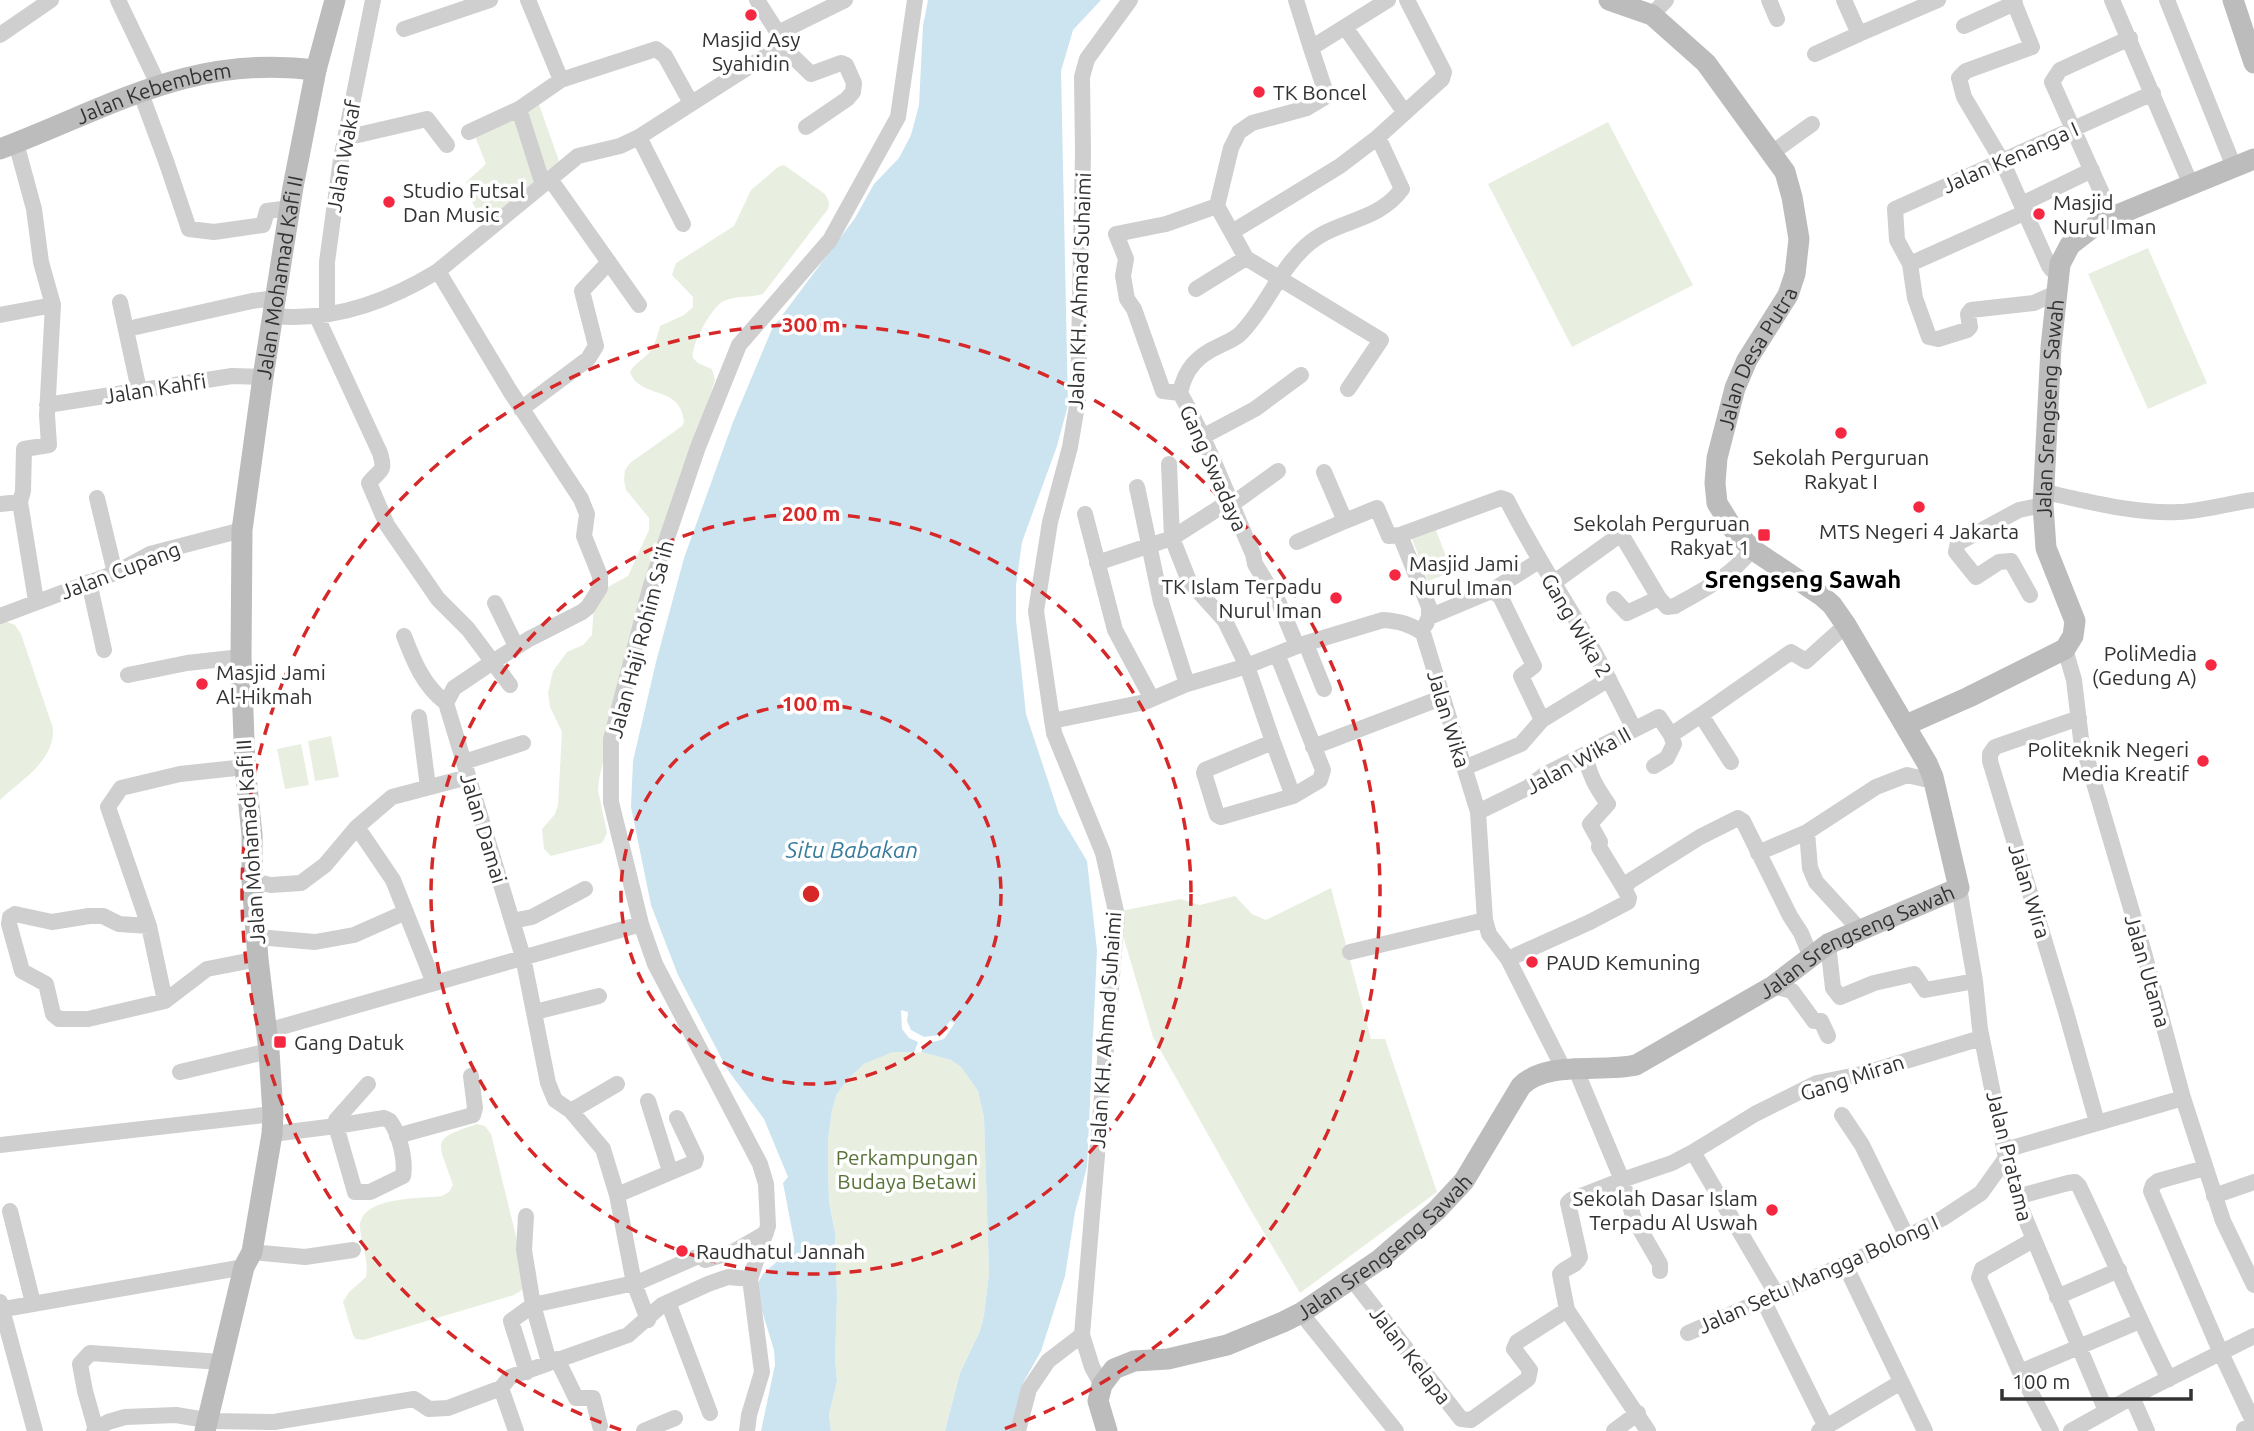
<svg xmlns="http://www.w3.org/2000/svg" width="2254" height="1431" font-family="Ubuntu,sans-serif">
<rect width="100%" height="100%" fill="#fff"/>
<path fill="#e9efe0" d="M535,93L559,161L485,223L473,204L466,182L486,164L471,126Z
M1608,122L1693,285L1572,347L1488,184Z
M784,165L825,194L829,202L828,209L763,294C750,298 737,295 724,301C713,305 690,346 693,358L698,363L712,369L715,380L630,643L599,780L598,790L607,833L602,843L551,856L544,849L542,829L555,814L558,805L562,732L550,707L548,693L553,671L567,652L583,645L592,635L594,600L604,589L628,576L649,530V518L626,490L624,480L625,470L630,463L682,426L684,422C681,384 640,400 630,372C635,363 640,362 647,355C655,347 657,336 660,326L684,315L693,307V297L672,275L676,263L734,226L751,190L778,167Z
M2148,248L2207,383L2148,409L2088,274Z
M1436,530L1452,572L1428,581L1412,539Z
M0,619L15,625L21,634L53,728C55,761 22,779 0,800Z
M331,736L339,777L315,781L308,741Z
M301,744L309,785L285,789L277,749Z
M1331,888L1371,1039H1385L1437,1192L1300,1293L1250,1209L1153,1037L1116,912L1181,899L1200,905L1235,896L1252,914L1266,920Z
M893,1052H921L951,1060L961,1067L978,1091L984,1118L989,1273L984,1315L980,1331L960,1373L945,1431H831L829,1415L837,1381L835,1359L837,1296L835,1232L829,1202L828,1170V1140L832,1110L837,1094L849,1078L864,1064Z
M477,1124L485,1126L491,1134L527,1281L522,1290L514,1295L363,1340L356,1339L353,1335L343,1302L349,1292L366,1277C369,1262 362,1245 360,1229C358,1196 419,1199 442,1196L449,1192L453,1185C438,1140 429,1140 477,1124Z"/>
<path fill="#cbe4f0" d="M928,0H1101L1073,30L1061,71L1068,405L1057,446L1022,542L1016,585V620L1026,714L1059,814L1087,861L1097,950L1087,1167L1075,1212L1065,1276L1041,1351L1023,1383L1010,1431H945L960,1373L980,1331L984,1315L989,1273L984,1118L978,1091L961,1067L951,1060L921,1052H893L864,1064L849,1078L837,1094L832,1110L828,1140V1170L829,1202L835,1232L837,1297L835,1359L837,1381L829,1415L831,1431H761L775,1365L774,1350L755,1288L763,1274L795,1245L783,1183L788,1177L764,1119L727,1069L678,975L651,905L631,807L633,761L656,662L684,558L733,422L772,329L855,218L874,184L899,158L911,135L919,105L923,26Z"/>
<path fill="#fff" d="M901,1010L908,1012L907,1021L911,1030L924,1037L939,1035L950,1021L955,1023L944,1039L925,1044L921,1052L914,1053L918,1042L909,1038L902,1029Z"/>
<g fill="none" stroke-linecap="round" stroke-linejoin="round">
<path stroke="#cfcfcf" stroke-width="16" d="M118,0L158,84
M528,0L561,80
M1296,0L1311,48
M1769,0L1777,19
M1844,0L1859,34L1938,0
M2013,0L2032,47L1966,71L1959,78L1964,97L2002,161L2049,266L2052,270L2059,271
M2112,0L2191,185
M2167,0L2234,167
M1652,15L1666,0
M1964,26L2015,3
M1345,27L1405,113
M404,29L490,0
M778,33L845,0
M0,35L51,0
M778,42L811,74L841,63L846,65L854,83L853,92L847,99L806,127
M1815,54L1859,34
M140,91L166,161L189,229L214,232L263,225L267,211L290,208
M519,109L543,185
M469,132L519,109L561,80L656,49L665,56L691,103
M639,137L683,224
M345,138L427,119L447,145
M16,143L34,209L41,262L53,305L47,415L49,445L24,449L23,491L20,502L36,601
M1773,152L1812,124
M550,179L639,305
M2022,204L2092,170
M1217,206L1231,148L1239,132L1252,123L1307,108L1327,96L1311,48L1388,0
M1217,206L1246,258L1381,340L1348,389
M2112,216L2052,82L2060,70L2130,38
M1232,232L1340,166L1378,137L1442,79L1444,72L1407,0
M1910,264L2026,212
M438,271L510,391L581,499L587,514L584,536L600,576V588L588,607L582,612L529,639L494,661L454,688L446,703L523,957L548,1083L555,1100L571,1111L603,1149L617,1195L634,1283L648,1320
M1196,289L1246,258
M2056,293L2034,303L1971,310L1968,314L1970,327L1967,330L1938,339L1929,337L1915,298L1910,264L1897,240L1895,209L2153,93
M120,302L139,390
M327,314V262L341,159L373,0
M0,315L53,305
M274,316C332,322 389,301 438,271L578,156L620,146L639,137L767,55L778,42V33L757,0
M317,317L380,453C386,473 380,469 369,483L387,525L438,599L468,629L510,685
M136,327L252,301L276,298
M1180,393L1163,391L1134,309L1127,299L1123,276L1126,259L1116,234L1166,224L1217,206
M47,405L232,376L263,377
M521,409L588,359L596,346L582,291L609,262
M1204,436L1255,409L1301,375
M1169,464L1172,538L1189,581L1225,621L1247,666L1273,742L1205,770L1204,773L1217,815L1221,817L1293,796L1320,780L1323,770L1277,654
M1324,472L1345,521L1377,508L1389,536L1400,535L1501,498L1507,500C1528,542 1553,582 1578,623C1598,657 1616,693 1634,729
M1137,487L1161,602L1187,684
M2044,492C2088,501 2133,514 2179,512C2204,511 2229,503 2254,500
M97,498L115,573
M0,504L20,502
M1231,505L1278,471
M1085,514L1115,630L1152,699
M1400,535L1429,607V617L1426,624
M1297,542L1345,521
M1097,563L1172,538L1230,501
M89,582L104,650
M1553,583L1621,534L1659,598L1667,607L1675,606C1703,590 1732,576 1752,549
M1491,591L1539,561
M2030,595L2011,561L1999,562L1976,577L1956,552L1958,543L2019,510L2043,505
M1614,599L1627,613L1659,598
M495,603L516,646
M0,616L115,573L150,554L242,530
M1429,617L1491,591L1500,596L1534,666L1521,676L1542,720
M404,636C414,662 423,685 446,703
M1306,644L1324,689
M1297,646L1279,603L1255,564L1253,554C1229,500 1209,444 1180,393C1185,369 1197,356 1219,346C1227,342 1236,339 1242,332C1267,306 1279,270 1306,246C1337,218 1376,224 1402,189L1378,137
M2065,649L2074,680L2081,739L2143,949L2183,1098L2223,1221L2254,1285
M128,675L187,663L241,657
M419,717L428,787
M2079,718L1995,747L1990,754V761L2066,1012L2097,1122
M1052,721L1145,702L1187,684L1247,666L1297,646L1383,620C1399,621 1410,624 1423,633L1478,812L1485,920L1489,934L1508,959L1564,1070
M1273,742L1293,796
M1313,747L1441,698
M1585,754C1589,775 1596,787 1608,804L1590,824L1600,842L1599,847L1624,888
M464,762L523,743
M1731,762L1701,715L1791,652L1806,661L1846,625
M1654,766L1667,758L1674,744L1671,735L1701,715
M1464,768L1521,744L1542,720L1609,679
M1478,812L1527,788L1544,775L1659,717L1671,735
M357,827L393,880L434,983
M1807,832L1810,868L1816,882L1860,930
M1758,853L1807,832L1876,787L1907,775L1924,779L1933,777
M252,881L271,885L301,883L325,865L357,827L392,797L468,777
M1959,888L1975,981L1980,1029L2006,1158L2017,1193L2020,1196V1206L2106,1411
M512,921L532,917L585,889
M149,926L119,924L103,916H89L52,922L15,914L10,917L9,924L22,971L46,984L53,1014L59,1019H88L165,1001L207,969L258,959
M257,937L315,942L354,935L406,912
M1828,944L1833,988L1840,997L1874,983L1914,974L1925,990L1975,981
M1350,952L1485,920
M1508,959L1590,922L1628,902L1629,898L1624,888L1630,881L1700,837L1738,818L1743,821L1790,916L1801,933L1811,957
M1773,986L1792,991L1814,1021H1821L1828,1036
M165,1001L149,926L108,807L121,788L180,774L245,767
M535,1012L599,996
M267,1031L641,924
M1576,1070L1622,1180L1672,1163L1693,1152L1777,1295
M180,1072L269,1051
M648,1101L670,1171
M571,1111L617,1084
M1842,1115L1862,1145L1907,1237
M272,1134L336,1126L384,1118L390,1121C399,1133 406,1160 403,1176L370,1192H355L336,1126V1120L368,1084
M397,1136L473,1115L475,1108L471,1076
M0,1145L273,1114
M2005,1150L2183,1098
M1693,1152L1755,1114L1817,1083L1866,1073L1981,1038
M2205,1168L2158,1181L2153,1185L2151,1191L2221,1353L2253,1421V1424L2244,1429
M617,1195L695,1162L696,1158L677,1118
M2020,1196L2068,1183L2075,1182L2079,1186C2110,1250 2137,1316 2169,1379
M2214,1196L2254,1182
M10,1211L33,1303
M526,1216L524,1250L533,1305L549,1362
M2033,1240L1982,1269L1979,1278L2020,1372L2051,1431
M252,1252L305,1257L353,1250
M1845,1265L1925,1431
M1351,1278L1461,1419L1471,1420L1528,1379L1530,1370L1514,1349L1517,1342L1567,1310
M2057,1297L2119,1270
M0,1302L35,1431
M668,1302L710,1413
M1764,1302L1828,1431
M4,1309L244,1267
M1301,1313L1396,1431
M1688,1333L1907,1237L1943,1218L1981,1193L2006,1158
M557,1359L576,1398H593L600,1426
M527,1372L511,1321L533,1305L639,1282L701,1255L705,1260L735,1251L766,1233
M2020,1372L2140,1321
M1102,1385L1092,1367L1082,1335L1117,916L1103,853L1054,733L1036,611L1050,522L1070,447L1078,400L1083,153L1082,77L1087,59L1130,0
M501,1388L516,1431
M2132,1397L2147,1431
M96,1430L85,1391L80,1364L90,1353L221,1362
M94,1431L108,1422L125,1417L176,1415L212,1421L274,1422L414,1399L429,1409L448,1408L501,1388L510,1377L628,1335L662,1305L708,1284L728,1277L750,1279
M644,1431L675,1418
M747,1431L749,1415L762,1372L750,1279L768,1226L766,1184L760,1164L655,964L641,924L611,802V739L651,585L698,447L739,345L830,240L898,117L915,0
M1018,1431L1029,1389L1048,1361L1082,1335
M1614,1431L1638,1413
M1648,1431L1567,1310L1560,1274C1566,1266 1576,1267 1580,1257L1568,1203L1571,1200L1622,1180L1634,1219L1660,1264V1271
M1819,1431L1901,1382
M2071,1431L2132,1397L2254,1336"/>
<g stroke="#bcbcbc" stroke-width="21">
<path d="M2233,0L2254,63"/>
<path id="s1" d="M0,149C111,107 191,54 316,70"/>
<path id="s2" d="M1906,725L1969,697L2065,649L2073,636L2075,621L2046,548L2043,505L2051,347L2060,264L2070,245L2100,222L2254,159"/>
<path id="s3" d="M205,1431L244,1267L252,1252L272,1134L273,1114L269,1051L258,959L252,881V835L245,767L241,657L242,530L263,377L293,187L316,70L335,0"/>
<path id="s4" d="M1107,1431L1098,1401L1102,1385L1114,1369L1134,1361L1168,1359L1227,1345L1283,1322L1301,1313L1379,1260L1437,1210L1464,1181L1521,1086C1547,1060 1601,1073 1636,1065L1773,986L1828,944L1959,888L1933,777L1927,763L1846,625L1832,605L1822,596L1752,549L1733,529L1717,503L1715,483L1717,458L1735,388L1747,360L1788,295L1795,274L1799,239L1792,197L1785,172L1706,63L1652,15L1609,0"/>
</g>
</g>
<g fill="none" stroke="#d62828" stroke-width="3.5" stroke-dasharray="12 9">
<circle cx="811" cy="894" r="190"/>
<circle cx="811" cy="894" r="380"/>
<path d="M621 1430A569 569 0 1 1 1001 1430"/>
</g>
<g fill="#f52842" stroke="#fff" stroke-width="2.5">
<circle cx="751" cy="15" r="7"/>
<circle cx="1259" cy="92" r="7"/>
<circle cx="389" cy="202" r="7"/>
<circle cx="2039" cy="214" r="7"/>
<circle cx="1841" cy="433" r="7"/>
<circle cx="1919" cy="507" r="7"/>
<rect x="1757" y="528" width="14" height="14" rx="3.5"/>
<circle cx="1395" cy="575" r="7"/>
<circle cx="1336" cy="598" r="7"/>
<circle cx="2211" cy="665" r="7"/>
<circle cx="202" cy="684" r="7"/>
<circle cx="2203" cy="761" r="7"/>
<circle cx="1532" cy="962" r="7"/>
<rect x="273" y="1035" width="14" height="14" rx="3.5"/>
<circle cx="1772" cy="1210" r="7"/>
<circle cx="682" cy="1251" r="7"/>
</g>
<g text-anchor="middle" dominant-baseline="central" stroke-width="7" stroke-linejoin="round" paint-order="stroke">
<g font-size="21" fill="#323232" stroke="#fff" text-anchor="start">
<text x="751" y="39" text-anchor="middle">Masjid Asy<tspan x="751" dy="24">Syahidin</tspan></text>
<text x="1273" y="92">TK Boncel</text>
<text x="403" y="190">Studio Futsal<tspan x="403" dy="24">Dan Music</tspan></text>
<text x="2053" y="202">Masjid<tspan x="2053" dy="24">Nurul Iman</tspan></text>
<text x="1841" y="457" text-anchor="middle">Sekolah Perguruan<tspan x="1841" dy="24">Rakyat I</tspan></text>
<text x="1750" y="523" text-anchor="end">Sekolah Perguruan<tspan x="1750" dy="24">Rakyat 1</tspan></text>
<text x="1919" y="531" text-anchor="middle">MTS Negeri 4 Jakarta</text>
<text x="1409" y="563">Masjid Jami<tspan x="1409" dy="24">Nurul Iman</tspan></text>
<text x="1322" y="586" text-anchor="end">TK Islam Terpadu<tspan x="1322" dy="24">Nurul Iman</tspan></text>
<text x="2197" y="653" text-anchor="end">PoliMedia<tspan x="2197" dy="24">(Gedung A)</tspan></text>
<text x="216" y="672">Masjid Jami<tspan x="216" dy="24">Al-Hikmah</tspan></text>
<text x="2189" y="749" text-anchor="end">Politeknik Negeri<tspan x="2189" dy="24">Media Kreatif</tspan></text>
<text x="1546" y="962">PAUD Kemuning</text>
<text x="294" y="1042">Gang Datuk</text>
<text x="1758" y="1198" text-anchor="end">Sekolah Dasar Islam<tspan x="1758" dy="24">Terpadu Al Uswah</tspan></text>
<text x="696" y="1251">Raudhatul Jannah</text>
</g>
<g font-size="21" fill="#323232" stroke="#fff">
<text stroke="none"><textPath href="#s1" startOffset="164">Jalan Kebembem</textPath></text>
<text transform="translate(343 156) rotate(-80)">Jalan Wakaf</text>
<text transform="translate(2010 157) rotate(-24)">Jalan Kenanga I</text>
<text stroke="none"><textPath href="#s3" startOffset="1166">Jalan Mohamad Kafi II</textPath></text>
<text transform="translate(1079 291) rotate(-88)">Jalan KH. Ahmad Suhaimi</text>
<text stroke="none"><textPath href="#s4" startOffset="1698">Jalan Desa Putra</textPath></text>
<text transform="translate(155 388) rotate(-9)">Jalan Kahfi</text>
<text stroke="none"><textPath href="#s2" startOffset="425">Jalan Srengseng Sawah</textPath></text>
<text transform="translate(1214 468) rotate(66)">Gang Swadaya</text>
<text transform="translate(120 570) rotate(-21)">Jalan Cupang</text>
<text transform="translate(1577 625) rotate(59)">Gang Wika 2</text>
<text transform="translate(640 639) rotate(-75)">Jalan Haji Rohim Sa'ih</text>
<text transform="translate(1449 719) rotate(73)">Jalan Wika</text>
<text transform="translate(1578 760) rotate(-29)">Jalan Wika II</text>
<text transform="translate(484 828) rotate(73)">Jalan Damai</text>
<text transform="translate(250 842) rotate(-94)">Jalan Mohamad Kafi II</text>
<text transform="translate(2030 891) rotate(73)">Jalan Wira</text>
<text stroke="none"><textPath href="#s4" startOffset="959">Jalan Srengseng Sawah</textPath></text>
<text transform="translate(2148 971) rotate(74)">Jalan Utama</text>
<text transform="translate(1105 1030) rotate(-86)">Jalan KH. Ahmad Suhaimi</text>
<text transform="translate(1852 1077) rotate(-18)">Gang Miran</text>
<text transform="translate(2010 1156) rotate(76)">Jalan Pratama</text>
<text stroke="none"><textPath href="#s4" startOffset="371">Jalan Srengseng Sawah</textPath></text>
<text transform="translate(1818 1274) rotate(-24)">Jalan Setu Mangga Bolong I</text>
<text transform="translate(1411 1355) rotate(52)">Jalan Kelapa</text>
</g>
<g font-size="21" fill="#58733a" stroke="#fff">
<text x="907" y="1157">Perkampungan<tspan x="907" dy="24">Budaya Betawi</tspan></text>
</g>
<g font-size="23" font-style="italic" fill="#377b9d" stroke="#fff">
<text x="852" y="849">Situ Babakan</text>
</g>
<g font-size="24" font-weight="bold" fill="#000" stroke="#fff">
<text x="1803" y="579">Srengseng Sawah</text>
</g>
</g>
<circle cx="811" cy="894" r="10" fill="#d62828" stroke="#fff" stroke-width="3.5"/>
<g font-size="21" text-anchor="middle" font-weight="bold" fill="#d62828" stroke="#fff" stroke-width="7" stroke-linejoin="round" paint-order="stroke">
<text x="811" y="332">300 m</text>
<text x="811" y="521">200 m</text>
<text x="811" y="711">100 m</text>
</g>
<path d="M2002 1389v10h189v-10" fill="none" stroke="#323232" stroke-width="3.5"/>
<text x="2012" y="1389" font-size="21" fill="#323232" stroke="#ffffff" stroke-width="5" paint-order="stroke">100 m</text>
</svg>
